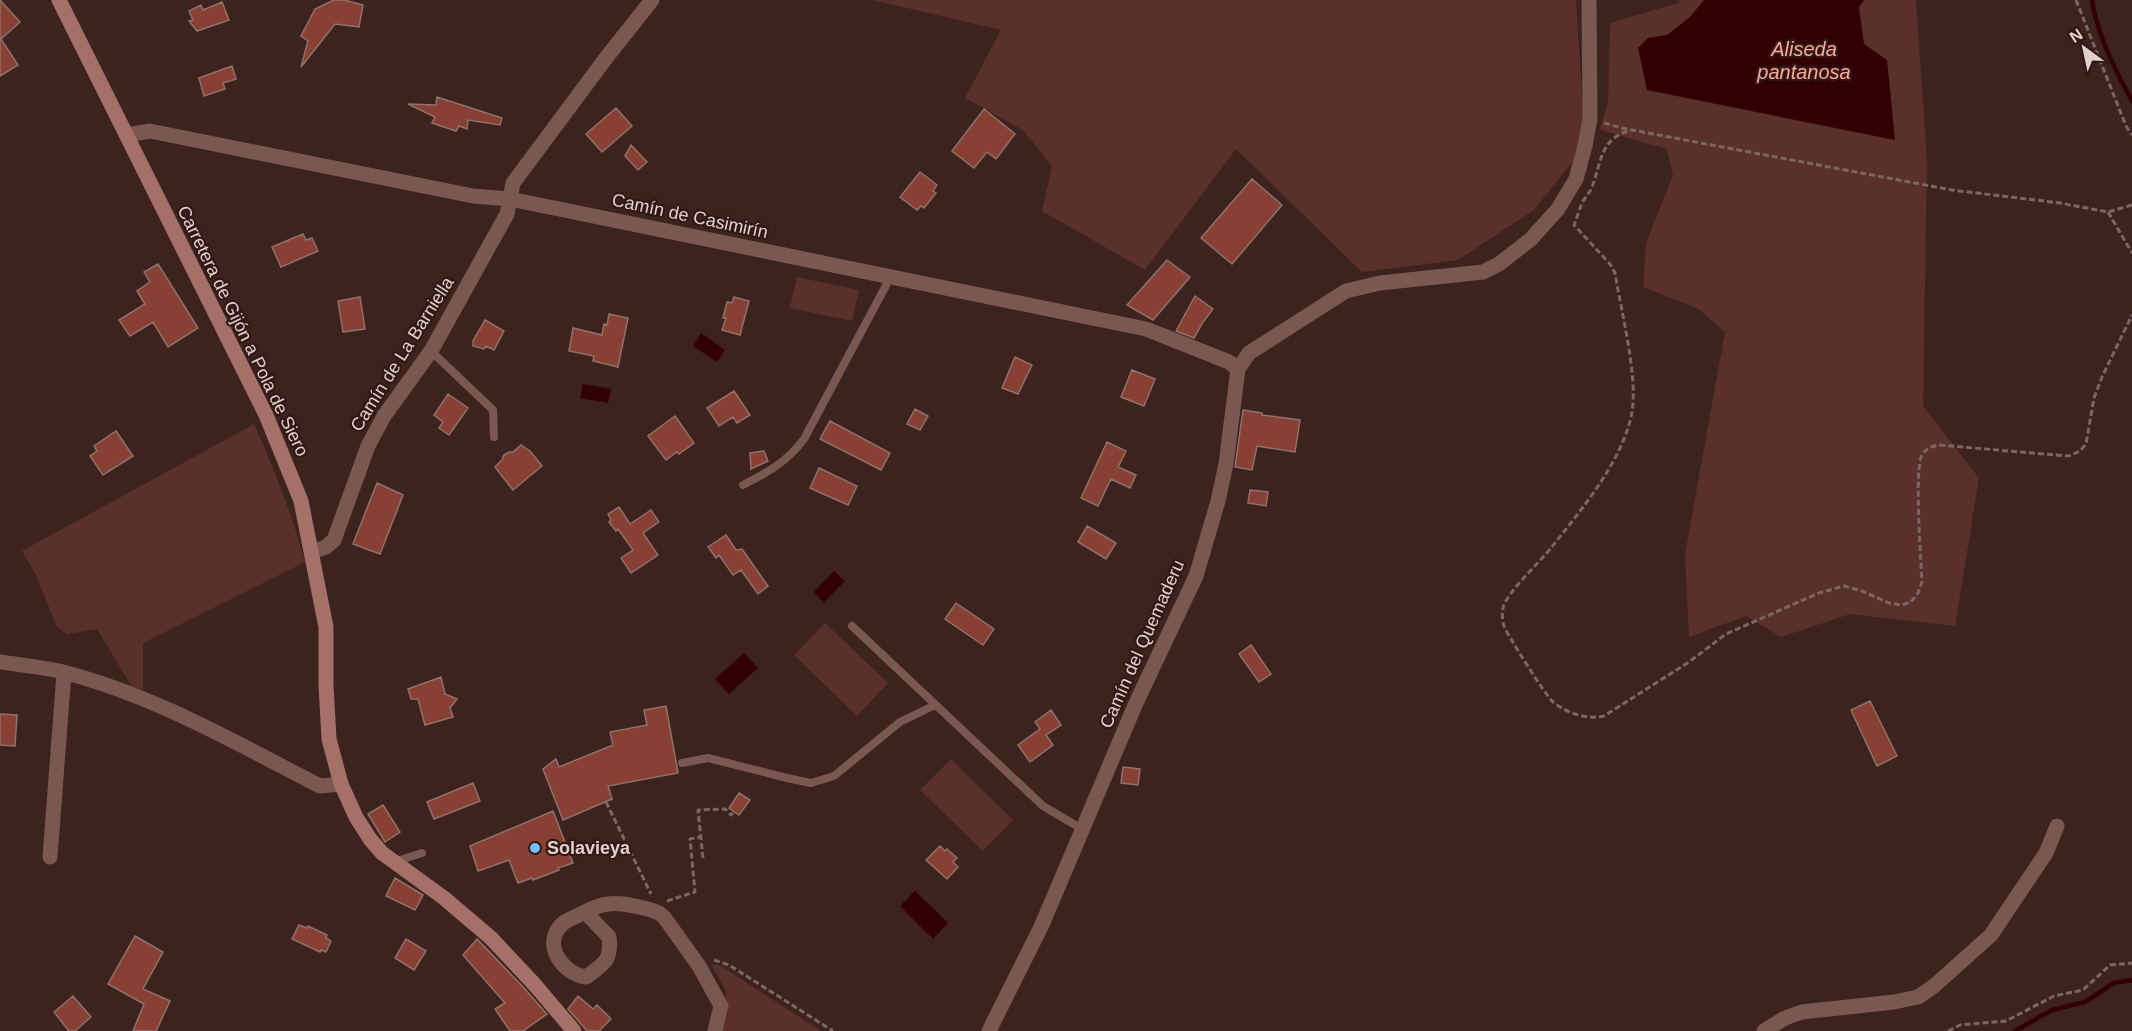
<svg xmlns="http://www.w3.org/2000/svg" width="2132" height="1031" font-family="Arial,sans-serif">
<rect width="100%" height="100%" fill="#3d231e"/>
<path fill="#5a302a" d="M873,0H1576L1585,146L1534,210L1458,260L1362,272L1236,149L1145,270L1042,211L1052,166L1023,130L965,98L1001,30Z
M1680,0H1916L1927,161L1923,406L1979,478L1955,626L1850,614L1781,637L1746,616L1689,637L1685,554L1725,332L1697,308L1643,287L1646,243L1673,175L1667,149L1600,130L1608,102L1610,23L1678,3Z
M797,277L859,290L852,321L790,308Z
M254,424C274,469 292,514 305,562L143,643V690L132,687L97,629L67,634L57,627L36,575L22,551Z
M825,623L888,683L857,716L794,655Z
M951,759L1013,820L983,851L920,790Z
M711,964L721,966L821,1031H722L728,1013L725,989Z"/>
<path fill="#320000" d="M1704,0H1864L1859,7L1864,44L1887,60L1895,140L1647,90L1638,48L1648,38L1667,35L1689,18Z
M701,333L725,350L717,362L693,346Z
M583,384L611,389L608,403L580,398Z
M834,571L845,581L824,602L814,592Z
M744,653L758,668L729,694L715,679Z
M915,891L948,923L933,939L900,906Z"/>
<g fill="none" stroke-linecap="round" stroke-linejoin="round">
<path stroke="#320000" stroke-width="4.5" d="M2092,0C2096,33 2116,72 2132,101
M2015,1031L2052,1010L2085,1002L2114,983L2132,980"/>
</g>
<path fill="#883f34" stroke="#90716b" stroke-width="1.5" d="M0,0L20,22L1,39L18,65L0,76Z
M334,0H344L363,5L359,27L335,24L301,67L308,41L301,36L315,9Z
M222,2L229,20L197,31L189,21L193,20L189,11L201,5L203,10Z
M232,66L236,79L223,83L225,89L204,96L199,78Z
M437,97L502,118L500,125L468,120L467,129L459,126L456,131L432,123L435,117L408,104L436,105Z
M616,108L632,126L602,152L586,134Z
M984,109L1015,134L996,159L987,152L974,168L952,151Z
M631,145L647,162L638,170L625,156Z
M920,172L937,185L933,191L936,193L924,208L921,206L917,210L900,197Z
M1252,179L1282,205L1232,264L1201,238Z
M303,234L306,240L312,238L318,251L281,267L272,247Z
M1167,260L1190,277L1153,320L1127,305Z
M158,264L198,328L168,347L153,322L130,336L119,320L145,304L137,291L150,282L144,272Z
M1195,296L1213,309L1203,322L1194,338L1176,331Z
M360,297L365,329L343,332L338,301Z
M734,297L749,301L740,335L722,330L726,318H723L727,302L732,303Z
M609,314L628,318L618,367L593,361L594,356L569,351L573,328L602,335L604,324L607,325Z
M485,320L504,331L494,350L486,346L484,349L473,346V341Z
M1015,357L1032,365L1018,394L1002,388Z
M1132,370L1155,379L1144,406L1121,397Z
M734,391L750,415L737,423L733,417L719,426L707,408Z
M448,394L468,408L449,435L439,428L443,422L434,415Z
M915,409L928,416L920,430L907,424Z
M1243,410L1262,413V415L1300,420L1295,452L1257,446L1252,470L1235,467Z
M675,416L694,443L679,454L677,452L666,460L648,436Z
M830,421L890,453L881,470L820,439Z
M116,431L133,456L103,475L90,456L97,451L94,446Z
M1107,442L1126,451L1118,467L1136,475L1130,488L1111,479L1098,506L1081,498Z
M521,445L530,451L542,466L513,490L495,467L502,460L504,455L509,452H513Z
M764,451L768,461L751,469L750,453Z
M819,468L857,486L848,505L810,488Z
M377,483L403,495L380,554L353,544Z
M1250,490L1268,492L1266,506L1248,503Z
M619,507L630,524L651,510L659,522L643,533L658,555L631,573L621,558L633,550L618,529L616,531L609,522L611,520L608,514Z
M1087,526L1116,543L1106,559L1078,542Z
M726,535L736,550L742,549L768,586L758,594L741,570L733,575L719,555L716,558L708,547Z
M956,603L994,629L983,645L945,619Z
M1251,645L1271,674L1259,682L1239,654Z
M441,677L445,694L457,699L450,708L453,717L425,725L418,699H411L408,689Z
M1870,701L1897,756L1877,766L1851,710Z
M666,706L678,773L608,786L612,799L563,820L543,769L556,759L559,767L613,745L610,732L647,725L644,710Z
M1051,710L1061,725L1046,735L1053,745L1030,762L1018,745L1040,729L1035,722Z
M0,714L17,715L15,746L0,745Z
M1123,767L1140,769L1138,785L1121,783Z
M473,783L480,801L434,819L427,802Z
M739,793L750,800L739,815L729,808Z
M383,805L400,832L385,842L368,814Z
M553,811L573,863L558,868L559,870L533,880L532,878L518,883L509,860L478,871L470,846Z
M940,846L945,851L947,849L957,858L953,862L958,867L947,879L926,860Z
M395,878L423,895L415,910L386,896Z
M299,925L307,928L308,926L327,935L326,938L331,941L326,952L321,950L320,952L292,939Z
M135,936L163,952L143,989L170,1001L156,1031H133L144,1004L108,984Z
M406,939L426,951L414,970L395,958Z
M477,939L524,988L547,1014L523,1031H510L495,1009L505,1003L463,955Z
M73,996L91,1017L75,1031H69L54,1012Z
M578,996L593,1009L597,1005L611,1019L599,1031H587L568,1009Z"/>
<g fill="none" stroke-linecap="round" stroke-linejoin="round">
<path stroke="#7d6662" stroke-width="3" stroke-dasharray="6 3" stroke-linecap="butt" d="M2076,0L2126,126L2132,135
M1604,123L1630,130
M2132,205L2108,212L2060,203L1952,190L1632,130C1599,138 1602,162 1592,187C1590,193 1585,197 1582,203C1579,210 1577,218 1574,225L1610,264L1615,273C1621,311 1638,375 1632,412C1623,461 1581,510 1551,548C1540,562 1507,592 1503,608C1502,613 1502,620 1504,626C1508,636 1546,696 1553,702C1567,713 1586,720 1604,716L1689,662L1726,634L1819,593L1844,586L1862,591L1889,603L1902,605L1911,602L1918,593L1922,582C1921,560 1914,469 1922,455C1926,448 1931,447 1938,445L2069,456L2080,451L2086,444L2094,398L2102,377L2132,315
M2108,212L2132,253
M606,802L651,894
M703,858L698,810L725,809L731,815L734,812
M667,901L695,892L690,839L700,837
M714,960L729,965L833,1031
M1948,1031L1960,1025L2006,1021L2054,996L2083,990L2110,965L2132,963"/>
<path stroke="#795851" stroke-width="8" d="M431,351L493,410L494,437
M743,485C767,473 788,461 804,439L890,278
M852,626L1043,806L1082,829
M682,763L708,758L787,778L811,783L834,776L900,722L935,705
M394,862L422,853"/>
<path stroke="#795851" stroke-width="15" d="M127,135L150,131L473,196L510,199L1146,329L1229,362L1238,369
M312,552L326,547L334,540L368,446L384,416L431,351L507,214L513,183L606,58L652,0
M0,662C20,665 40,667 59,671C152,694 236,743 320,786L341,784
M50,857L64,673
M585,912L609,937C612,960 604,964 586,977C566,975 544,949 558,929C562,922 570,919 577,916C587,911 597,905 608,904C620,902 648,908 659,913L664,917L699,966L721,1006L715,1031
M989,1031L1041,927L1136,703L1196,576L1218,501L1226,464L1238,369L1249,353L1346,291L1380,283L1483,272L1499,264L1531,239L1558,209L1576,179L1585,146L1590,119L1589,0
M1764,1031L1785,1018L1802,1012L1894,1002L1918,997L1934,986L1991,935L2046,853L2057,826"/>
<path stroke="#a57067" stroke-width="15" d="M59,0L266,415L301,501L326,627V685L329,739L341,784L356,817L370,839L382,853L444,898L491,938L535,985L574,1031"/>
</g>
<circle fill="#74c0f6" stroke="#321915" stroke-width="2" cx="535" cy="848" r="6"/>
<g text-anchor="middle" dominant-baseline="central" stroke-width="4.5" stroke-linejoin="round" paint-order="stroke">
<g font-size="18" fill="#e2d0cd" stroke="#321915">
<text transform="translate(690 216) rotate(12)">Camín de Casimirín</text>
<text transform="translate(243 331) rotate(64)">Carretera de Gijón a Pola de Siero</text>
<text transform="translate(402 354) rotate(-58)">Camín de La Barniella</text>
<text transform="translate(1142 644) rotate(-66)">Camín del Quemaderu</text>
</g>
<g font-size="18" font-weight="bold" fill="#e2d0cd" stroke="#321915" text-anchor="start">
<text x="547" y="848">Solavieya</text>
</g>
<g font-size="20" font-style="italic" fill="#fea798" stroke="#321915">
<text x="1804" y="49">Aliseda<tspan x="1804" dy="23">pantanosa</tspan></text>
</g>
</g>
<g transform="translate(2084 48) rotate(327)" stroke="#321915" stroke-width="4.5" paint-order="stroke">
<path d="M0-4.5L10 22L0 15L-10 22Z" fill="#e2d0cd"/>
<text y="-9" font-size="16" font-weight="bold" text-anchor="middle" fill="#e2d0cd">N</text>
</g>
</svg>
